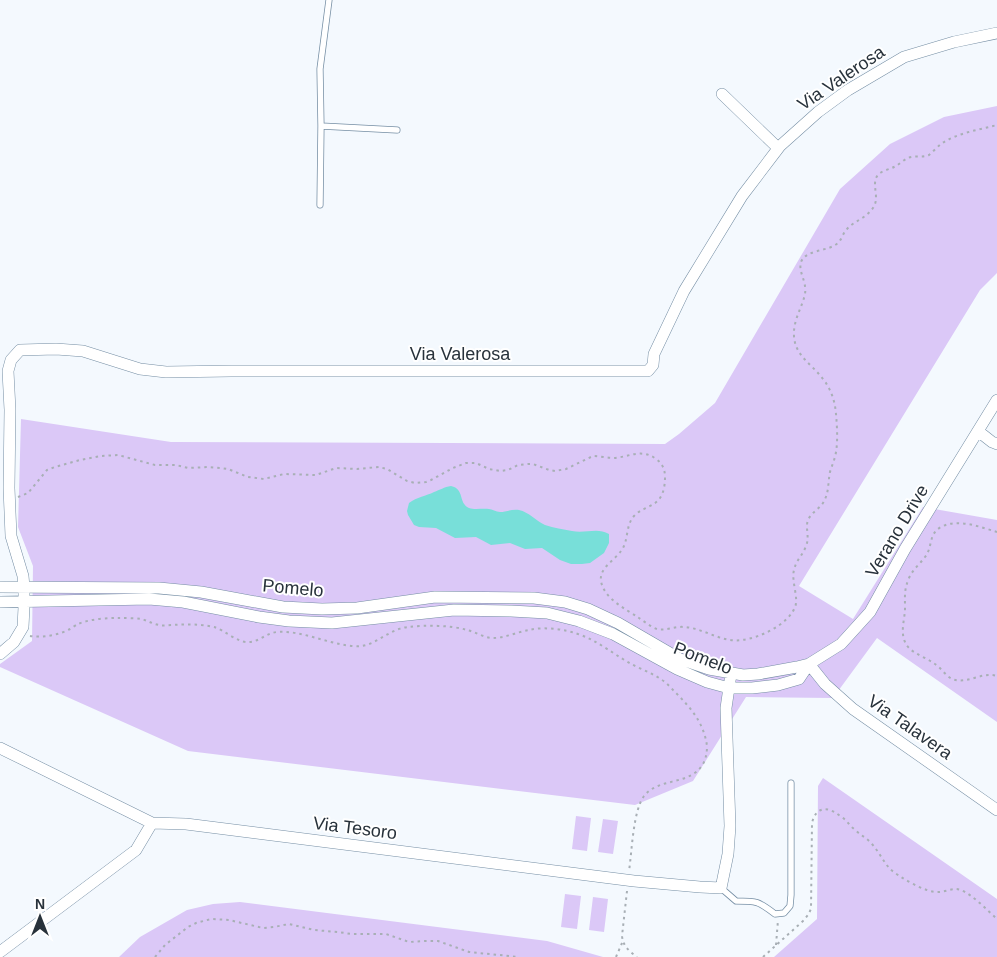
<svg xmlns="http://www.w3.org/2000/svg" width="997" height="957" font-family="Arial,sans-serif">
<rect width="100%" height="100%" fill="#f4f9fe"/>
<path fill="#dbc8f7" d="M997,106V273L980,290L799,586L853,619L923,507L997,520V722L877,638L833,698L746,697L693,781L635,805L188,751L0,667V664L32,641L33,566L18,527L21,419L171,442L665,444L679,434L715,403L840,189L890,144L944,117Z
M823,778L997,899V957H774L817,919L818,786Z
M576,816L591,818L587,851L572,849Z
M603,819L618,821L613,854L598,852Z
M565,894L581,896L577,929L561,927Z
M593,897L608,899L604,932L589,930Z
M240,902L547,941L603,957H119L140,937L187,910L213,904Z"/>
<path fill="#78dfd9" d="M451,486C465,489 458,503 469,508C475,510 483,508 489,509C492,509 496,512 500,512C506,512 512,509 519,510C529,512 536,521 545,525C554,528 563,529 572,531C585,534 597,527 609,534V543L604,553L590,563L582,564H571L560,560L542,548L525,549L510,543L491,545L476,537L455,538L436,528L419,527L414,525L408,515L407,511L409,503C417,497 426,496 434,492C440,490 444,487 451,486Z"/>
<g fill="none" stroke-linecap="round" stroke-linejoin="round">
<g stroke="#758ea4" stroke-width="7">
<path id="service" d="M321,126L397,130
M320,205L321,126L320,69L329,0
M721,888L736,901C757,901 758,901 775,914L784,913L790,906L791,895V783"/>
</g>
<g stroke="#758ea4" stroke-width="12">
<path id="minor" d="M722,94L778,148
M978,431L992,442L997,444
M0,587L159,588L201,592L283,607L322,609L357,608L435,597L534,598L565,602L588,609L618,623L680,659L709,669L743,675L758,674L797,667L809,664L841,644L870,612L905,549L997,400
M0,602L149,599L183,602L259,617L289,621L332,623L454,610L511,611L547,613L579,621L613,634L677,669L707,682L729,688H752L778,685L799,679L809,664
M0,654L14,642L23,627L24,607V587L23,576L11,536L9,488L10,410L8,371L11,360L20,350L56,349L83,351L140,369L166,372L231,371H648L653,365L654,354L684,291L742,196L780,146L818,112L848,90L904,57L954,42L997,33
M809,664L825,684L853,709L997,810
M0,748L152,823L186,824L634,881L700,887L721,888L728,854L730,826L726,708L731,674
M0,952L136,850L152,823"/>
</g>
<path stroke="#a8afb5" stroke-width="2" stroke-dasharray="2.5 4" stroke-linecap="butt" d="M18,497L28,493L47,470L55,467L80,460L101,456L118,455L155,465H176L188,468L208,467L221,468L228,469L248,477L264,479L284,474L316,475L336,468L357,469L379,467L387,469L407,481L415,483L426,482L431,480L453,468L466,463H476L489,469L500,471L508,470L518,465L528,464H533L549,470L555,471L566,469L593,456C600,456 607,458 614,458C629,457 642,448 656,459C662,463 665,469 665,477C665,484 664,492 660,498C654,507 641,508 634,516C625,526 629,541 621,551C614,561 599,568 601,581C604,599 626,609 639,618C645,622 651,627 657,629C666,631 675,626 684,627C704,628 721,643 742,640C759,638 788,625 795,607C799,598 791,581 794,570C796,560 803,555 806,546C810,537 805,528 808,520C812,511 822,508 825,499C829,491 828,481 830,472C832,465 835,459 836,452C838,440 837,426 836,414C835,401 831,389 823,379C812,364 795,356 794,336C793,320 802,308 805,294C807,281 798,272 801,262C806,249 828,252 838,243C842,239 843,233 847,229C855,220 870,217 875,204C878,196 873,186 876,178C879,171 888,170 894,167C899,165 903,160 908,158C914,155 922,158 929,155C933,152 937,147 941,144C957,133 978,130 997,125
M997,532C980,527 958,518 941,527C928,534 933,547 925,557C920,564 913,569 909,578C904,590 905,595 905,608C905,621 898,636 909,648C916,655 927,658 935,664C941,668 946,676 952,679C967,685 982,671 997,676
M30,636C43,638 59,635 70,629C73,627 76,625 78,624C90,619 106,618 119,618C126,618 135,618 142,619C148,621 153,624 159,625C163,626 168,625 173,625C186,624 200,624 214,627C224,630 237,642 247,642C258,643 266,633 277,632C302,630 327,644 353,646C374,649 387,629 408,627C425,625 450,625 467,630C476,632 484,638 493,638C505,638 517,632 529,630C537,628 547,628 556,629C587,633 600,645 626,661C637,668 651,672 662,680C667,683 671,688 675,692C691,708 704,723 707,746C707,753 706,758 703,764C690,786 659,777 644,796C633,811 632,851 629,871
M627,891L622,936C623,946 629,951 637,957
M776,945L778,920
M155,957L165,945L188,927L196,923L211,919L229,920L263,928L274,927L289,924L314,930L338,932L351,934H386L409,942L426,941H438L469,952L519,957
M616,957L622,943
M763,957L803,921L808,915L811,909L812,823C816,806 828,806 840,816C846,819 849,825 854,829C860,835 867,838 872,844C879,852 883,861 890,869C899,877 926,893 938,892C946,892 953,887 961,890C973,895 987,910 997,919"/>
<use href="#service" stroke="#fff" stroke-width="5.5"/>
<use href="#minor" stroke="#fff" stroke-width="11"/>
</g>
<g text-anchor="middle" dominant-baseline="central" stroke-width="4" stroke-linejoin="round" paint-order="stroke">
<g font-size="18" fill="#28323b" stroke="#fff">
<text transform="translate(841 78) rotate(-34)">Via Valerosa</text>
<text x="460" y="354">Via Valerosa</text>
<text transform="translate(897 531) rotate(-59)">Verano Drive</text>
<text transform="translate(293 588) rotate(5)">Pomelo</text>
<text transform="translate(703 658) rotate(21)">Pomelo</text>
<text transform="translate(910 727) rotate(35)">Via Talavera</text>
<text transform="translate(355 828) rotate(7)">Via Tesoro</text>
</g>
</g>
<g transform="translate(40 917)" stroke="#ffffff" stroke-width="4" paint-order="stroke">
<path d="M0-4L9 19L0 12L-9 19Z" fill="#28323b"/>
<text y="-8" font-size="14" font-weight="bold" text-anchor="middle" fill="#28323b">N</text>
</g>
</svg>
